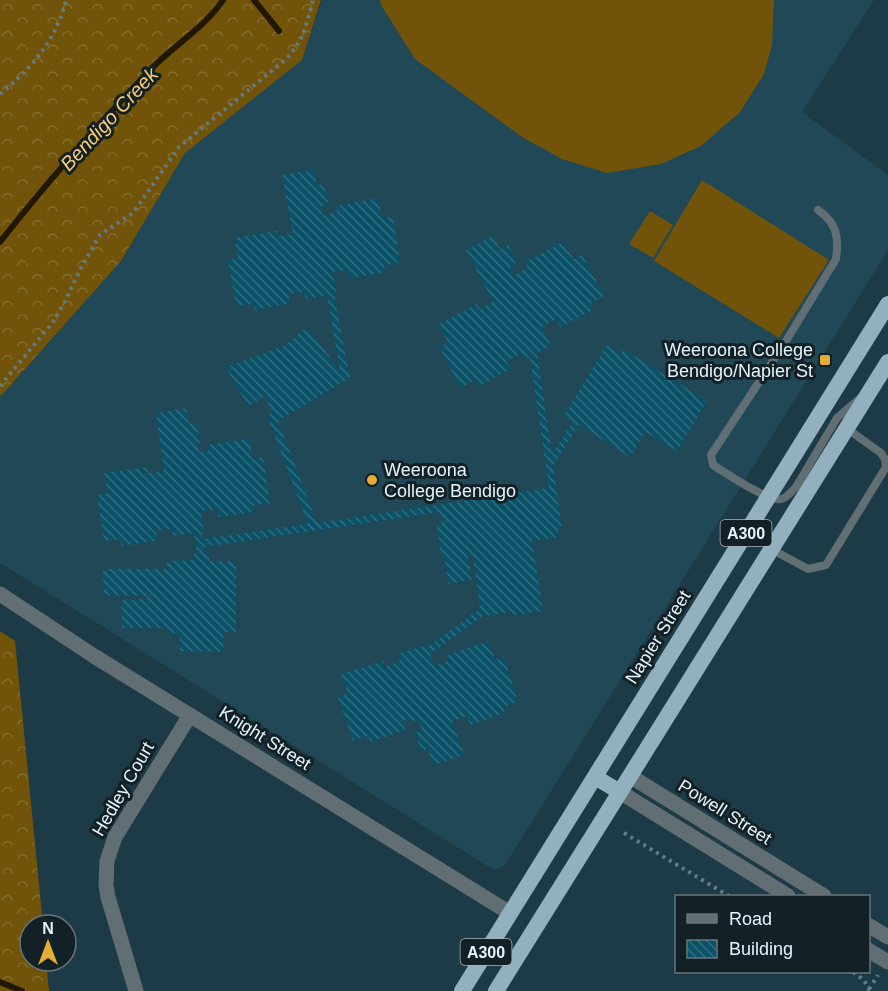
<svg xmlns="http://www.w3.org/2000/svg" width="888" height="991" font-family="Helvetica,sans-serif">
<defs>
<pattern id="forest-crowns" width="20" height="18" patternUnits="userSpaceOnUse" patternTransform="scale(1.5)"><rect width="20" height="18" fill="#715409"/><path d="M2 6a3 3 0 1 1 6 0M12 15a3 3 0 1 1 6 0" fill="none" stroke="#856d2e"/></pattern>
<pattern id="building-back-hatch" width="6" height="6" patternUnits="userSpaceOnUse" patternTransform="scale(1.5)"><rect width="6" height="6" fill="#0b5269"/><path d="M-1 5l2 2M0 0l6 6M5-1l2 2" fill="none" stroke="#2e6c7f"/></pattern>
</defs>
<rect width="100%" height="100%" fill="#1d3b46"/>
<path fill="#204856" d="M322,0H874L802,112L888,175V250L505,865L494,870L0,563V397L121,261L185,153L302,60Z"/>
<path fill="#715409" d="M380,0H774L772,45L764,74L740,112L701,146L661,164L607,173L562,159L522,137L415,59L381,5Z
M702,180L829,260L779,338L654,261Z
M650,211L673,225L653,258L629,244Z"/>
<path fill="url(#forest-crowns)" d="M0,0H321L302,60L185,153L121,261L0,397Z
M0,631L15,641L43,925H30V961H46L49,991H0Z"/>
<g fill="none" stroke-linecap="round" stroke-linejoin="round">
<path stroke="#211804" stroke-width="6" d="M254,0L279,31
M0,242C47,182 98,125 150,70C173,46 204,28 223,0
M0,982L22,991"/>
</g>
<path fill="url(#building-back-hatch)" d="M314,170L317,186L324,184L329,205L321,206L322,215L337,212L336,206L378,198L382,218L393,217L400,262L384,266L385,272L350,278L348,270L333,272L336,293L334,294L350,378L278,421L317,523L549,488L530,357L525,360L521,353L506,361L511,369L479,386L475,380L461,388L439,347L448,342L438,325L476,304L480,309L493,302L466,250L492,236L501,250L508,245L517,262L510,267L514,275L528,268L525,262L563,242L573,259L582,255L604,296L590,304L593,310L560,327L556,319L542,327L551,345L537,353L552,454L573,421L564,415L607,345L620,354L623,349L707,401L677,451L645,432L630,457L579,425L553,466L562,529L558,530L559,537L532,541L543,611L512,615V612L483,616L430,654L434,666L448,661L447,655L488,641L495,660L504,657L518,702L503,707L505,713L470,725L467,716L452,721L464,755L434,765L428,749L421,751L415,733L422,730L418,720L412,721L411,719L403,721L405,730L370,742L368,736L353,741L338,697L348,693L341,674L383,661L384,667L400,661L397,654L426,645L427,647L480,609L473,556L468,557L472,580L448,584L444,554L441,555L437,526H442L440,512L204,547L205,553H209V561H236V632H223L224,652L180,651V633H167V628H122L121,600L147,599V596L104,595L103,569H167V561L194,560V553L197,554L194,533L173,536L172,529L156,531L158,540L122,546L120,539L104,541L97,495L108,493L104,473L148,467V473L164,471L156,413L186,408L189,424L197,423L200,443L197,444L199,452L208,451L207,445L250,439L252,459L263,457L270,503L253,506L254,512L219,517L217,509L201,511L204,532H201L203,539L308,524L267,415L272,413L265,396L248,406L226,367L284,346L307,327L340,371L327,295L306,299L304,292L288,294L290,303L254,310L253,304L236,306L228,260L238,258L234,238L277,231L278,236L293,234L282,175Z"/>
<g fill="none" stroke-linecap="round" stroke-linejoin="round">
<path stroke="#627b85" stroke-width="4" stroke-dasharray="3 4.5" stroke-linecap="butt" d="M0,94C31,69 57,39 66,0
M0,386L53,322L65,301L82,266L100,235L131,214L138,206L179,147L285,60C304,40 306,26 313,0
M624,833L729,896
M853,972L864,980L870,991
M869,989L878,975"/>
<path stroke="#616f74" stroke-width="8" d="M818,210C837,223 839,237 836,259L786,341L711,455L713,465C726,473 768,502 781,499C787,498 792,491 796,487L837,418L858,400
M771,549L808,569L826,565L886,467L885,459L881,453L846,428"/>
<path stroke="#616f74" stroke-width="15" d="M0,594L94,656L510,913
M136,991L108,897L106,885L107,861L115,837L190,715"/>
<path stroke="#616f74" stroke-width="15" d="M630,776L824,896
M620,792L788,896
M868,925L888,937
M868,950L888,962"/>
<path stroke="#92b0be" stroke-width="16" d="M595,777L620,792
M462,991L888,304
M496,991L888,362"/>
</g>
<g fill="#e2ae34" stroke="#132025" stroke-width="2">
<rect x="819" y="354" width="12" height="12" rx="3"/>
<circle cx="372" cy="480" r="6"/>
</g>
<g text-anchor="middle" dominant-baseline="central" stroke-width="6" stroke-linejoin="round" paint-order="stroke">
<g fill="#132025" stroke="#a5b5bc" stroke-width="1.5">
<rect x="720.5" y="520" width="51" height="26" rx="4.5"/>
<rect x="460.5" y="939" width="51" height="26" rx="4.5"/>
</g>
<g font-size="16" font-weight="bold" fill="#e4f5fd">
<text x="746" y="533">A300</text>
<text x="486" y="952">A300</text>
</g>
<g font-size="18" fill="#e4f5fd" stroke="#132025" text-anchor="end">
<text x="813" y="350">Weeroona College<tspan x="813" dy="21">Bendigo/Napier St</tspan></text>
<text x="384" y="470" text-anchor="start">Weeroona<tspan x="384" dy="21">College Bendigo</tspan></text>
</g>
<g font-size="18" fill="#e4f5fd" stroke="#132025">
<text transform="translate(658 637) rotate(-58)">Napier Street</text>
<text transform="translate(265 738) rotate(32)">Knight Street</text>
<text transform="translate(123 789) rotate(-60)">Hedley Court</text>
<text transform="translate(725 812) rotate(32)">Powell Street</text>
</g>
<g font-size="20" font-style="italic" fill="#f9cd70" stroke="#132025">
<text transform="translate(109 119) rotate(-47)">Bendigo Creek</text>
</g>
</g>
<rect x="675" y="895" width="195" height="78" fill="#132025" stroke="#67757b" stroke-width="1.5"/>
<rect x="687" y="914" width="30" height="9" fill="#616f74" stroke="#67757b" stroke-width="1.5"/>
<text x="729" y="925" font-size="18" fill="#e4f5fd">Road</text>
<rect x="687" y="940" width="30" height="18" fill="url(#building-back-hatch)" stroke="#67757b" stroke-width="1.5"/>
<text x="729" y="955" font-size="18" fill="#e4f5fd">Building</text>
<g transform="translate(48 943)"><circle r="28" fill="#132025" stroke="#67757b" stroke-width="1.5"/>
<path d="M0-4.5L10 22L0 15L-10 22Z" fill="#e2ae34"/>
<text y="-9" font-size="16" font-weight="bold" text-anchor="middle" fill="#e4f5fd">N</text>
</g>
</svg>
